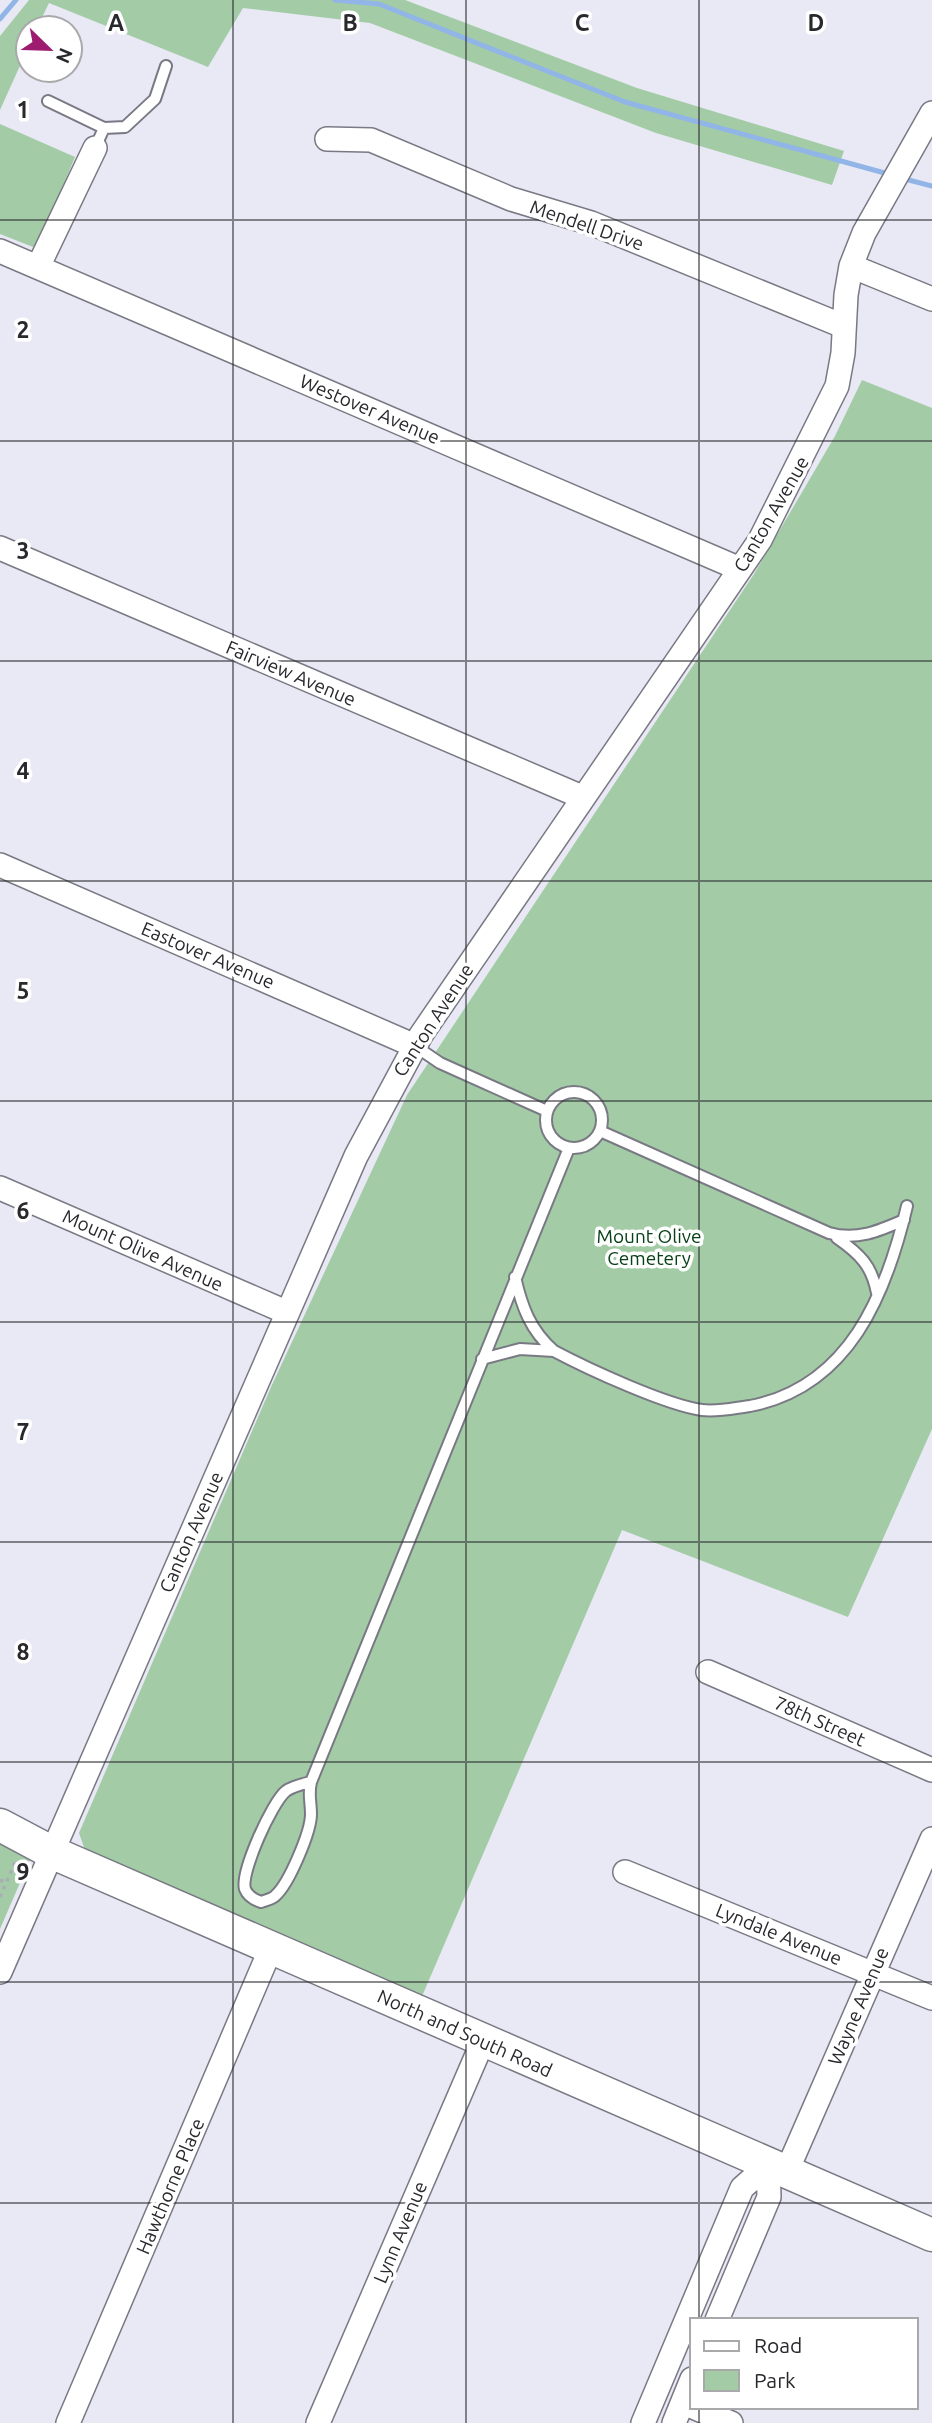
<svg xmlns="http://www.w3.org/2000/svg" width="932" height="2423" font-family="Ubuntu,sans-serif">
<rect width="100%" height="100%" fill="#e9e8f5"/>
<path fill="#a3cca6" d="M29,0H405L637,88L844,151L832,185L656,133L370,23L243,8L208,67L49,3L37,28H28V48L0,110V36Z
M0,124L75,157L40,241L33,247L0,234Z
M862,380L932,408V1429L848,1617L622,1530L420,2001L86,1853L79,1833L271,1387L407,1095L754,574L835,436Z
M0,1838L32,1855L0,1929Z"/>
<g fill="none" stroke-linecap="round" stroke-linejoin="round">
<path stroke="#92b5e7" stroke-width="5" d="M335,0L379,4L625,102L892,175
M0,19L16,0
M901,178L932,186"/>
<g stroke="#797984" stroke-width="14">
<path id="lane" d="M48,101L104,128L95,148
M104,128L125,127L155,99L166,66
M415,1046L440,1063L547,1111
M546 1120a28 28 0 1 1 56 0a28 28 0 1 1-56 0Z
M600,1131L829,1233C856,1241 879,1231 904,1220
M837,1238C860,1254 872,1266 877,1293
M515,1277C522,1307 530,1330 554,1351C588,1369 666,1405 702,1410C718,1412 734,1408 750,1406C849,1387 886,1295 907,1206
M482,1359L520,1349L554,1351
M311,1782C303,1784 293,1786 286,1791C272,1802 240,1873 245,1889C248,1897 255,1900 261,1902C266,1900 273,1899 276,1895C289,1883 311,1832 311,1814C311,1802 308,1794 311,1782L569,1148"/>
</g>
<g stroke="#797984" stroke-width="26">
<path id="street" d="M327,139L371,140L511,199L591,223L843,326
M0,251L740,569
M851,266L932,299
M38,267L95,148
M0,548L582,797
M0,865L415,1046
M0,1188L286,1312
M708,1672L932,1770
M625,1872L932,1998
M0,1972L356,1156L421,1035L760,540L837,386L843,353L846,295L851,266L864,233L932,113
M786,2173L932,1839
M717,2320L769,2197L768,2165
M693,2407L731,2423
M68,2423L271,1948
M318,2423L483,2041
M643,2423L742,2188L768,2165
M674,2423L692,2379"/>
</g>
<g stroke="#797984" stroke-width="35">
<path id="secondary" d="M0,1825L51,1852L932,2235"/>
</g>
<path stroke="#acabb6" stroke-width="3.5" stroke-dasharray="3.5 5" stroke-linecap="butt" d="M0,1881L8,1879
M0,1897L16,1860"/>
<use href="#lane" stroke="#fff" stroke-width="10"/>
<use href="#street" stroke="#fff" stroke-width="23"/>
<use href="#secondary" stroke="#fff" stroke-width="32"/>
</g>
<path fill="none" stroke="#29292d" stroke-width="2" stroke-opacity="0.55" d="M233,0V2423M466,0V2423M699,0V2320M0,220H932M0,441H932M0,661H932M0,881H932M0,1101H932M0,1322H932M0,1542H932M0,1762H932M0,1982H932M0,2203H932M699,2407V2423"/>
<g text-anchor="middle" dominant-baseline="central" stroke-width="7" stroke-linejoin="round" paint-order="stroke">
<g font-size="19" fill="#29292d" stroke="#fff">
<text transform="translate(587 225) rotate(19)">Mendell Drive</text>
<text transform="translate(370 409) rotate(23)">Westover Avenue</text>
<text transform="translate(771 514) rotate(-60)">Canton Avenue</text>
<text transform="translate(291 673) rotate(23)">Fairview Avenue</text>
<text transform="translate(208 955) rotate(23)">Eastover Avenue</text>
<text transform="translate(433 1020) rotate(-57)">Canton Avenue</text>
<text transform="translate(143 1250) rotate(24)">Mount Olive Avenue</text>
<text transform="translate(191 1532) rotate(-66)">Canton Avenue</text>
<text transform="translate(820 1721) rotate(24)">78th Street</text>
<text transform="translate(779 1934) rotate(22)">Lyndale Avenue</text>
<text transform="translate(858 2006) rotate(-67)">Wayne Avenue</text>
<text transform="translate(465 2033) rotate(24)">North and South Road</text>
<text transform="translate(170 2186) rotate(-67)">Hawthorne Place</text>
<text transform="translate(400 2232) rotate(-67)">Lynn Avenue</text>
</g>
<g font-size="19" fill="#084117" stroke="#fff">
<text x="649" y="1236">Mount Olive<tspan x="649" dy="22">Cemetery</tspan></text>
</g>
</g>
<g font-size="23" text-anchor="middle" font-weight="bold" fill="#29292d" stroke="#fff" stroke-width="7" stroke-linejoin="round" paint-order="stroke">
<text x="116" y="31">A</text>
<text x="350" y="31">B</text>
<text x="582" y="31">C</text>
<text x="816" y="31">D</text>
<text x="23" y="118">1</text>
<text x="23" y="338">2</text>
<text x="23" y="559">3</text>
<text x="23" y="779">4</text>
<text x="23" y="999">5</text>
<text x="23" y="1219">6</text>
<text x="23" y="1440">7</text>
<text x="23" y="1660">8</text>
<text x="23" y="1880">9</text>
</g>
<rect x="690" y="2318" width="228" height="91" fill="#ffffff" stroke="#a9a9ab" stroke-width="2"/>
<rect x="704" y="2341" width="35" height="10" fill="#ffffff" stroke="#a9a9ab" stroke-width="2"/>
<text x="754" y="2353" font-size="21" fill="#29292d">Road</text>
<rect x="704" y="2370" width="35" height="21" fill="#a3cca6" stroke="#a9a9ab" stroke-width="2"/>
<text x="754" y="2388" font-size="21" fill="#29292d">Park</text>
<g transform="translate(49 49) rotate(113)"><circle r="33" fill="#ffffff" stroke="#a9a9ab" stroke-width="2"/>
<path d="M0-5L12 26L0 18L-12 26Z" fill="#9d1c70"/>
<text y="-10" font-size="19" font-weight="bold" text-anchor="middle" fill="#29292d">N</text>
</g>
</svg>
